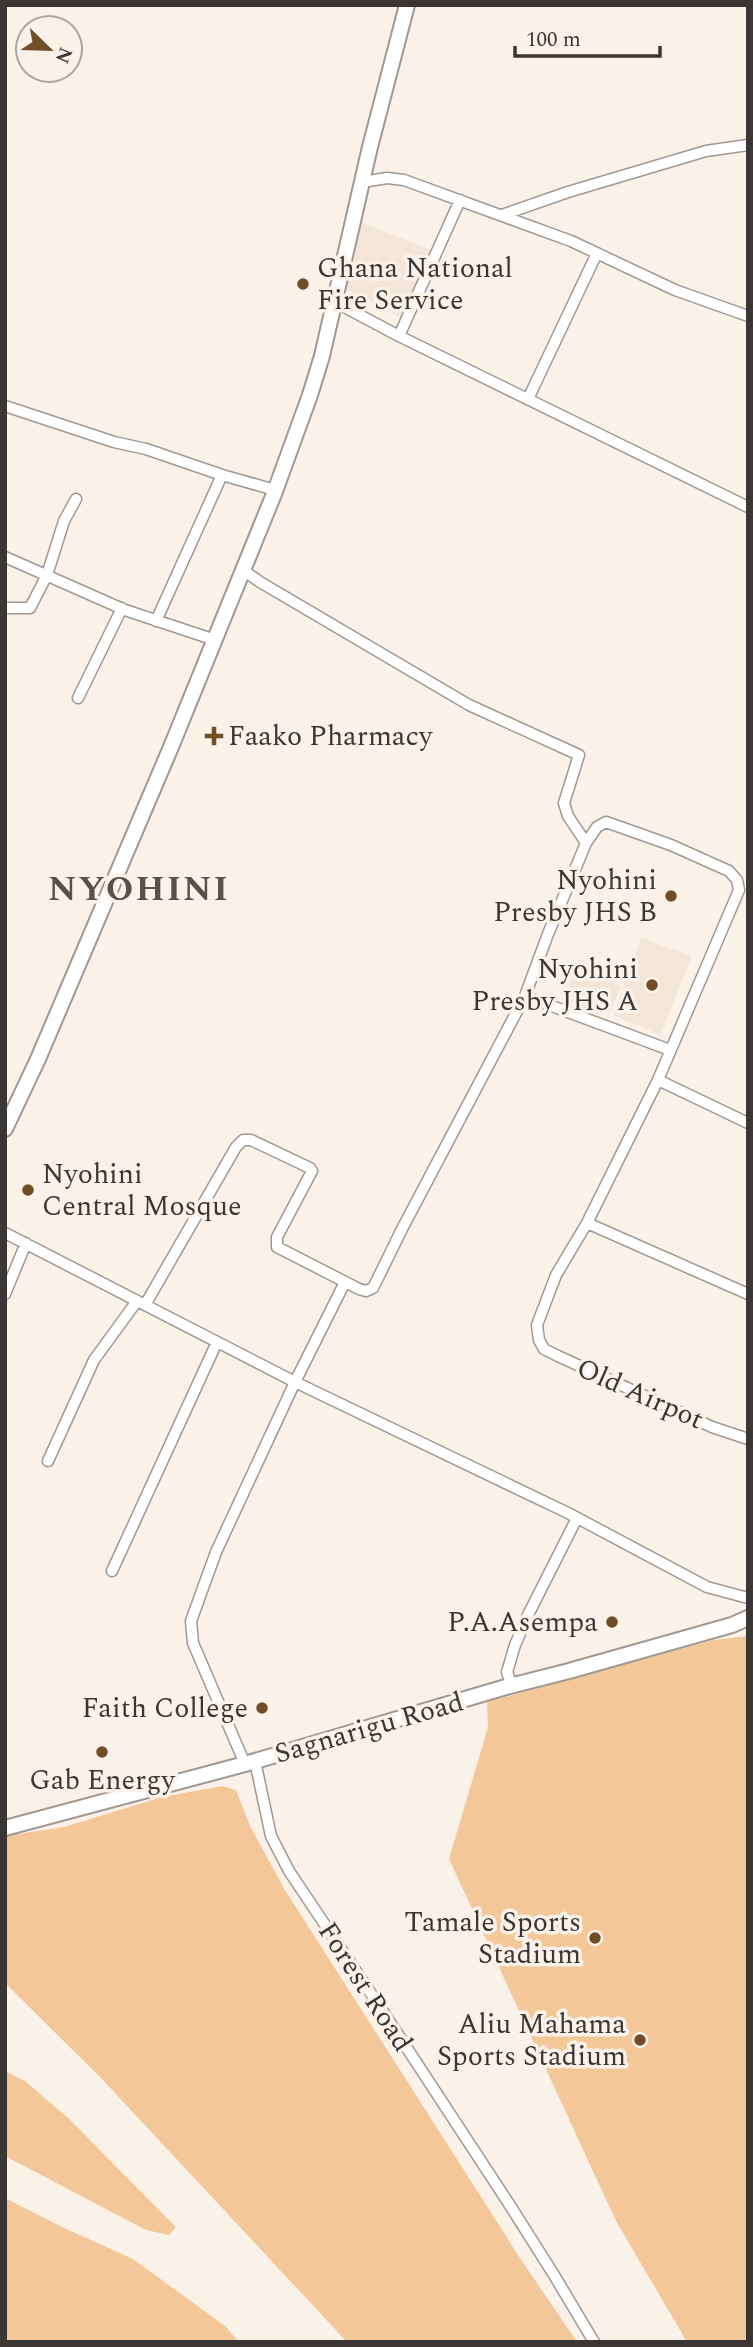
<svg xmlns="http://www.w3.org/2000/svg" width="753" height="2347" font-family="Spectral,serif">
<rect width="100%" height="100%" fill="#faf1e9"/>
<path fill="#f3e5d8" d="M358,221L433,251L405,320L350,291L341,292Z
M641,938L692,956L660,1035L613,1015Z
M579,959L617,974L613,983L621,986L610,1013L601,1010L598,1014L563,1000Z"/>
<path fill="#f4c799" d="M748,1636V2342H687L616,2221L449,1859L488,1727L487,1702L714,1640Z
M222,1786L236,1790L251,1828L285,1890L520,2258L577,2342H347L100,2077L5,1983V1836L64,1827L162,1797Z
M5,2071L25,2081L68,2118L176,2227L169,2235L146,2230L5,2156Z
M5,2198L62,2227L133,2259L225,2326L239,2342H5Z"/>
<g fill="none" stroke-linecap="round" stroke-linejoin="round">
<g stroke="#a19991" stroke-width="13">
<path id="minor" d="M362,182L387,178L404,180L571,241L675,290L748,316
M502,215L568,192L706,151L748,145
M335,302L399,336L748,507
M399,336L460,200
M528,399L597,253
M5,406L114,442L146,449L222,475L275,490
M5,557L125,610L215,640
M243,570L260,582L469,705L579,755L564,803L568,816L586,843
M5,608H30L47,575L64,521L76,499
M156,621L222,475
M78,698L122,608
M525,996L670,1050
M658,1080L748,1123
M587,1223L748,1294
M5,1233L295,1382L568,1513L707,1587L748,1598
M5,1294L26,1243
M145,1305L236,1147L243,1140H251L310,1168L312,1171L277,1237V1247L359,1289L366,1291L373,1288L402,1229L525,996L548,934L586,843L597,827L606,822L671,845L729,871L737,880L739,890L658,1080L587,1223L556,1275L537,1325L539,1340L544,1349L558,1356L712,1427L748,1439
M48,1461L94,1360L137,1301
M112,1571L217,1342
M512,1686L507,1672L515,1645L528,1615L577,1518
M255,1761L271,1836L289,1871L378,2004L511,2207L554,2275L594,2342
M245,1764L193,1643L191,1621L216,1552L295,1382L345,1282"/>
</g>
<g stroke="#a19991" stroke-width="18">
<path id="secondary" d="M5,1129L38,1059L171,747L274,494L310,395L322,356L370,147L407,5
M5,1828L245,1764L506,1687L569,1671L732,1625L748,1618"/>
</g>
<use href="#minor" stroke="#fff" stroke-width="10"/>
<use href="#secondary" stroke="#fff" stroke-width="14"/>
</g>
<g fill="#714e27" stroke="#faf1e9" stroke-width="2.5">
<circle cx="303" cy="284" r="7"/>
<path d="M210.5 725.5h7v7h7v7h-7v7h-7v-7h-7v-7h7z"/>
<circle cx="671" cy="896" r="7"/>
<circle cx="652" cy="985" r="7"/>
<circle cx="28" cy="1190" r="7"/>
<circle cx="612" cy="1622" r="7"/>
<circle cx="262" cy="1708" r="7"/>
<circle cx="102" cy="1752" r="7"/>
<circle cx="595" cy="1938" r="7"/>
<circle cx="640" cy="2040" r="7"/>
</g>
<g text-anchor="middle" dominant-baseline="central" stroke-width="7" stroke-linejoin="round" paint-order="stroke">
<g font-size="28" fill="#393633" stroke="#faf1e9" text-anchor="end">
<text x="317" y="268" text-anchor="start">Ghana National<tspan x="317" dy="32">Fire Service</tspan></text>
<text x="228" y="736" text-anchor="start">Faako Pharmacy</text>
<text x="657" y="880">Nyohini<tspan x="657" dy="32">Presby JHS B</tspan></text>
<text x="638" y="969">Nyohini<tspan x="638" dy="32">Presby JHS A</tspan></text>
<text x="42" y="1174" text-anchor="start">Nyohini<tspan x="42" dy="32">Central Mosque</tspan></text>
<text x="598" y="1622">P.A.Asempa</text>
<text x="248" y="1708">Faith College</text>
<text x="102" y="1780" text-anchor="middle">Gab Energy</text>
<text x="581" y="1922">Tamale Sports<tspan x="581" dy="32">Stadium</tspan></text>
<text x="626" y="2024">Aliu Mahama<tspan x="626" dy="32">Sports Stadium</tspan></text>
</g>
<g font-size="28" fill="#393633" stroke="#faf1e9">
<text transform="translate(640 1394) rotate(24)">Old Airpot</text>
<text transform="translate(369 1728) rotate(-16)">Sagnarigu Road</text>
<text transform="translate(365 1987) rotate(57)">Forest Road</text>
</g>
<g font-size="35" font-weight="bold" letter-spacing="2" fill="#58514a" stroke="#faf1e9">
<text x="139" y="889">NYOHINI</text>
</g>
</g>
<rect width="753" height="2347" fill="none" stroke="#393633" stroke-width="14"/>
<g transform="translate(49 49) rotate(113)"><circle r="33" fill="#faf1e9" stroke="#ada6a0" stroke-width="2"/>
<path d="M0-5L12 26L0 18L-12 26Z" fill="#714e27"/>
<text y="-10" font-size="19" font-weight="bold" text-anchor="middle" fill="#393633">N</text>
</g>
<path d="M515 46v10h145v-10" fill="none" stroke="#393633" stroke-width="3.5"/>
<text x="526" y="46" font-size="21" fill="#393633" stroke="#faf1e9" stroke-width="5" paint-order="stroke">100 m</text>
</svg>
